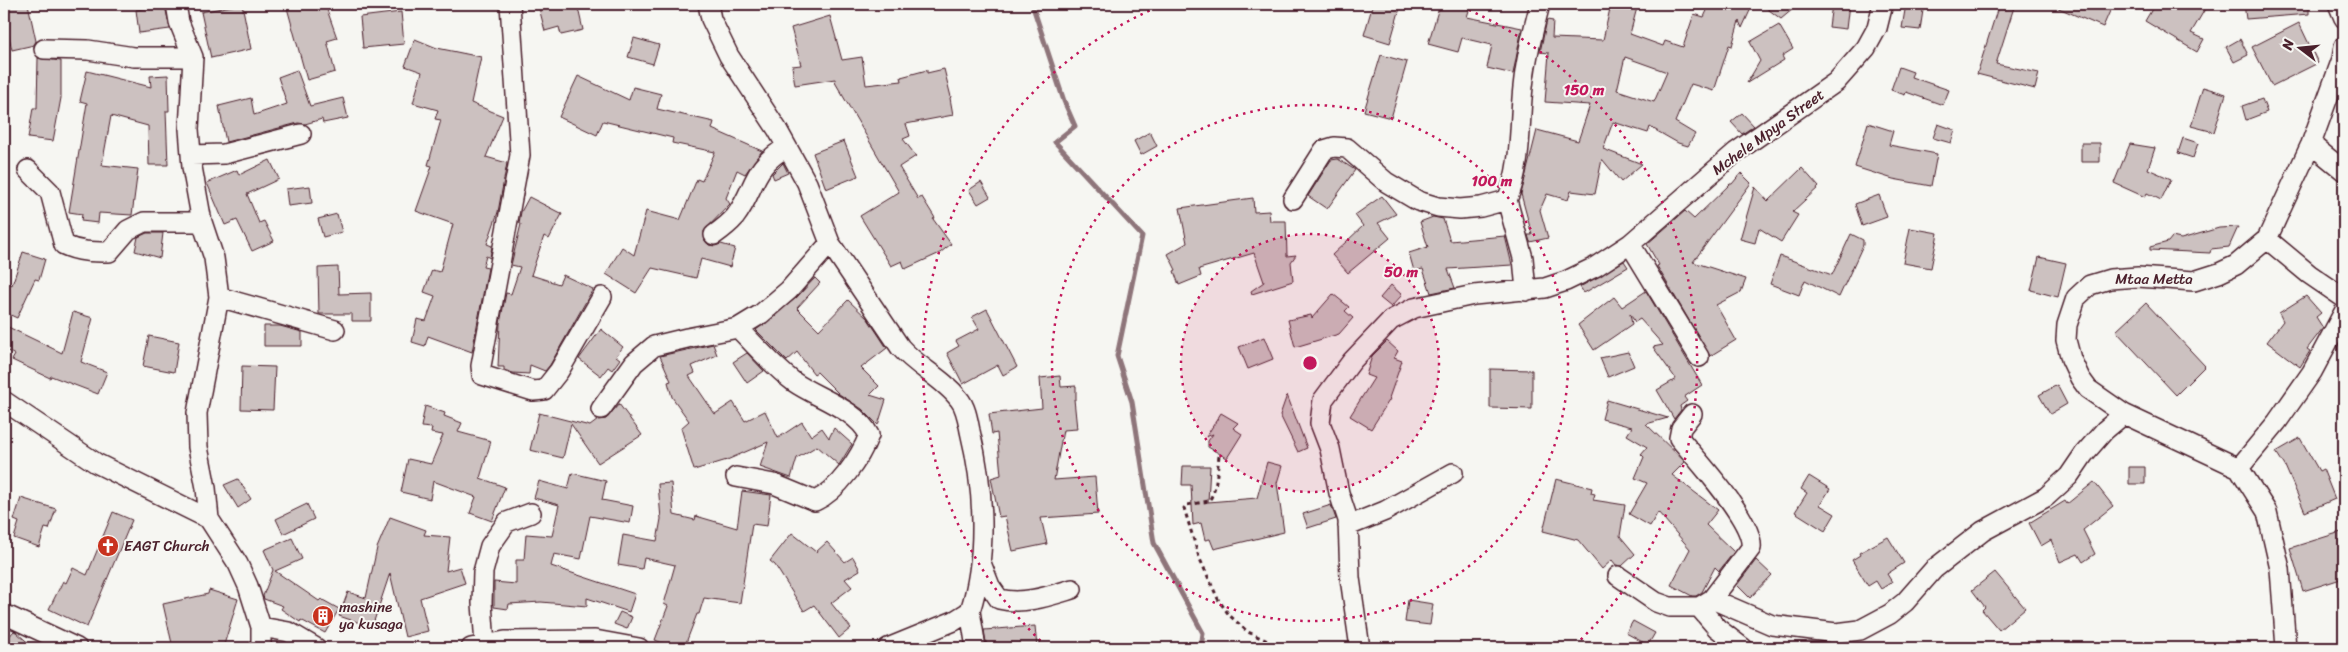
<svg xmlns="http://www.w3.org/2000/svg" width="2348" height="652" font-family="Sriracha,sans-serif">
<rect width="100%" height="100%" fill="#f6f6f2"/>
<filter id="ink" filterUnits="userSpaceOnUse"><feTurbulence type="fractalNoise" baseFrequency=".02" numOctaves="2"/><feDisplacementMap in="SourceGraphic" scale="10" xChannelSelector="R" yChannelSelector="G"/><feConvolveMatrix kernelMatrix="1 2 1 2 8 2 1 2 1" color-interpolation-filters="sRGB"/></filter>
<g filter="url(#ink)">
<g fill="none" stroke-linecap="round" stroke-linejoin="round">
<path stroke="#8e747a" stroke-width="5" d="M1032,4L1064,101L1075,126L1055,142L1142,236L1117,356L1132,402L1154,543L1203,633L1201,648"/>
</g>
<path fill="#ccc1c0" stroke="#4a1f2b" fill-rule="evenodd" d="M4,4H28L36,41L34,45L12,50L4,15Z
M242,4L251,49L211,58L201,12Z
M286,4H325L337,38L327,41L335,72L307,80Z
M538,4H571L572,9L578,8L583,30L561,35L559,27L545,31Z
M1373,4H1384L1400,8L1390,43L1364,35Z
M1440,4H1471L1467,17L1522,28L1513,74L1487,68L1492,45L1462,38L1458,52L1428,44Z
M1611,4H1638L1630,34L1663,46L1665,41L1683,47L1694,14L1704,17L1710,4H1753L1742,28L1739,21L1732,46L1729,45L1714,91L1691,84L1675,122L1695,134L1688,146L1678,143L1650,127L1648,133L1613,122L1603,149L1642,164L1621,182L1602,159L1595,194L1571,191L1568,200L1547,194L1540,210L1548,238L1530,242L1528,235H1532L1521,194L1537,130L1578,141L1590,105L1545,102L1549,53L1540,52L1547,20L1553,21L1552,38L1603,40ZM1625,57L1667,72L1654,102L1617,90Z
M1761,4H1799L1781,19Z
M1832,4H1849L1846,29L1829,27Z
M1906,4H1924L1920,30L1902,28Z
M1999,4H2015L1996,64L2039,73L2035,89L1977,74Z
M2049,4H2113L2103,27Z
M2155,4H2195L2205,9L2191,33L2204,39L2197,52L2145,21Z
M2244,4H2309V14L2246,19Z
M165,6L170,29L139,33L136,10Z
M401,12L404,44L363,48L360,17Z
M830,16L842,60L862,57L866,85L902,81L901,77L927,70V73L944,69L951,97L950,98L953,115L906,124L910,136L903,139L916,156L899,167L918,199L922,197L935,218L933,219L951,244L940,253L905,269L902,261L891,266L860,216L899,192L836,84L835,79L795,85L792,66L801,65L791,28Z
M2299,23L2318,63L2272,86L2252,47Z
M1779,25L1793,49L1782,56L1784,60L1747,83L1760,61L1750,42Z
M634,38L659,45L653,64L628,57Z
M415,39L437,48L481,57L471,103L503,116L486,157L507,163L498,212L487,244L492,246L490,258L486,256L483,267L488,268L472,352L428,336L425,346L412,342L417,319L426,321L435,296L424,292L432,270L440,272L453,224L416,211L432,166L428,165L441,120L435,119L438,110L413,103L422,72L405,66Z
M2240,39L2248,55L2234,62L2226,47Z
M1381,55L1407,62L1391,118L1364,111Z
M38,58L61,61V98L53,141L28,138L33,108H37Z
M1899,67L1913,72L1911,77L1949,90L1943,105L1906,92L1905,95L1891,90Z
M297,70L310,106L343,98L348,118L323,123L322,119L305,124L298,123L226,142L219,106L251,98L254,115L287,104L278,77Z
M87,71L151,87L150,76L168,75L169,111H166L168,165H149L148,126L111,116L102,165L138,169L132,215L99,213L98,223L81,221L82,214L69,212L87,103L80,101Z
M578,76L629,100L633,87L661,94L657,109L714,122L712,129L762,151L745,174L737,170L726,198L730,204L704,231L705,241L709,245L715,246L721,244L735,248L730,267L701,259L696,278L652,268L636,293L606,274L622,247L634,255L646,211L680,220L697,179L702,181L715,152L672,143L673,138L603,121L597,135L559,117Z
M2203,87L2226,94L2214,132L2191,126Z
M2262,99L2267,112L2246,120L2242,106Z
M1742,113L1754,126L1742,134L1731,122Z
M1868,123L1893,131L1889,145L1937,154L1931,186L1893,179L1855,167Z
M1938,124L1955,130L1951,143L1933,138Z
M1150,132L1157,146L1141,155L1134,141Z
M2183,138L2198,143L2193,158L2178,153Z
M844,141L858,176L826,189L813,153Z
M2081,143H2100V162H2081Z
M2130,144L2155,148L2148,169L2171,179L2161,200L2147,193L2145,197L2114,183Z
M1338,159L1355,170L1327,209L1308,196L1331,160Z
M270,160L279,179L247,194L259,223L264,221L274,241L252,251L237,220L225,225L207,183L237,170L239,175Z
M783,163L788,173L774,179L772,174Z
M1802,168L1819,187L1792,212L1798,215L1781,242L1759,228L1755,243L1740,239L1755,187L1768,201Z
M1741,173L1751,183L1693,262L1746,279L1741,292L1716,305L1736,340L1710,356L1657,266L1659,265L1647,244L1685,211L1694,219L1730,184H1732Z
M981,182L990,197L978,204L969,190Z
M310,186L312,203L288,206L286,189Z
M1879,195L1887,217L1862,226L1855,204Z
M1382,196L1396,214L1378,223L1390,238L1348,273L1332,255L1363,226L1355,215Z
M529,197L562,214L549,239L544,236L531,275L559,284L563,275L593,289L550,365L545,371L530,365L529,374L513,373L504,370V367H498L500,323L506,293L511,294L520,267L511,265L521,224L519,223L521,212Z
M1253,198L1254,212L1269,211L1270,221H1286L1287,256L1296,255L1291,262L1293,281L1252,294L1251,291L1264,282L1254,253L1199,269L1201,276L1179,285L1174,271L1176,270L1168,254L1187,243L1180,208Z
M337,214L342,232L323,237L318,219Z
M1433,217L1443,219L1450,241L1505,236L1512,265L1448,269L1455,288L1431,293L1423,269L1414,271L1409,253L1428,247L1420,222Z
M2238,227L2229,247L2211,249L2210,253L2150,250V247L2168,242L2172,237L2181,239L2219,228Z
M1910,228L1938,233L1931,268L1903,263Z
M147,233H163L160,258L135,251L138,237Z
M1851,234L1863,240V245L1839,297L1805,280L1799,295L1770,284L1780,256L1832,275Z
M23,252L45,259L39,280L35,279L17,318L4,312V281L12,285Z
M2039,257L2066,263L2058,297L2031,290Z
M1624,261L1628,267L1584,293L1580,287Z
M338,267L339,294L371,293V321H352V314H319L318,268Z
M815,278L820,283L797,308L819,330L848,300L868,319L887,348L861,368L879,386L870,395L886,400L878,425L862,409L839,394L817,372L814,374L797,352L787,361L756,330L796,298Z
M1391,285L1402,295L1391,307L1380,298Z
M1646,291L1702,385L1684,397L1687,401L1680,406L1681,410L1674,419L1657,390L1676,379L1653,347L1663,345L1640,319L1635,322L1630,314L1632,324L1594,350L1578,325L1614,297L1622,307Z
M1333,294L1349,307L1345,311L1353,318L1339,334L1295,347L1288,320L1311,315L1312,318Z
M2306,296L2321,313L2316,317L2323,328L2307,349L2310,351L2300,367L2267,342L2283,321L2279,313Z
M2146,303L2205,366L2176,395L2116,331Z
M987,309L1017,367L1003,375L998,365L963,384L947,353L959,346L956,341L979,329L972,317Z
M73,312L93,318L81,362L107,372L98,394L51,376L50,378L12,360L15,355L4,349V325L62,353Z
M264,326H280L302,332V346H264Z
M601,329L623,347L616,356L620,359L612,370L608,367L601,376L579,359Z
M149,336L179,342L174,372L143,366Z
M1264,337L1273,359L1248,369L1239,347Z
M1387,341L1398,351L1394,358L1402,361L1389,398L1390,399L1371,429L1350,416L1374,378L1366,375L1372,356Z
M713,344L717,355L692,366L695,373L689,376L715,414L733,402L745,421L765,411L778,438L802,422L811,436L822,428L829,438L834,428L852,444L839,465L817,446L797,458L791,478L760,467L768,442L727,460L694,470L681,428L689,421L672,397L668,382L671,381L660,356Z
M1628,352L1634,366L1608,377L1600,358Z
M747,353L764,371L747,383L733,362Z
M242,366L275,367L273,410L241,409Z
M1490,369L1532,370V409L1490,408Z
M1060,376L1061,387L1076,386V399H1074L1077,429L1063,430L1054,480L1095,477L1098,514L1041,518L1047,544L1013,551L1005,516L999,517L991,478L1001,475L997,433L992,434L989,414L1042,408L1040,378Z
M2057,385L2067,404L2050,414L2039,395Z
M1287,395L1307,448L1298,452L1280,415Z
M1607,400L1668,418L1646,424L1685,462L1672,475L1718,510L1706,525L1734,552L1719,571L1715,567L1702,592L1696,596H1692L1671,585L1690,549L1658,512L1650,526L1629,514L1647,483L1635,478L1644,457L1641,454L1647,447L1627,435L1632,427L1602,419Z
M619,404L642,435L598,463L571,424L563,458L530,450L539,413L590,426L598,420L606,419Z
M425,406L445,413L444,416L462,423L458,432L491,441L480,478L505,487L492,521L470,513L476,497L433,481L430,499L401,492L408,459L431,464L443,435L431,433L432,428L421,427Z
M1221,413L1238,423L1233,428L1242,434L1227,458L1208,447V441L1213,434L1206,437Z
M2300,438L2319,471L2323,469L2335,499L2305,512L2285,466L2276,452Z
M1267,462L1282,466L1277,483L1284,532L1214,549L1210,539L1205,540L1201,523L1193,525L1191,485H1182L1183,466H1210L1208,502L1257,498Z
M2129,467H2145V484H2129Z
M572,473L606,481L602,500L633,506L630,523L590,516L581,559L554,554L551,566L635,594L629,612L587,598V606L541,602L509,604L508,609L494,607V582L516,584V560H524L526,534L552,536L559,505L534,498L539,481L568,489Z
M1809,476L1830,489L1820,505L1835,514L1825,531L1795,512L1807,493L1801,489Z
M238,479L251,499L238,508L224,485Z
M1556,479L1592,488L1591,493L1595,494L1593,500L1625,505L1620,536L1635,554L1622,566L1616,565L1612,560L1602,569L1578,540L1543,531Z
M2094,482L2113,506L2083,530L2095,554L2083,562L2078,554L2060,562L2051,540L2041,546L2029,523L2065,501L2067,504Z
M671,483L674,515L695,520L696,516L737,528L742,491L771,495L767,526L752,524L740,603L704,598L699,614H697L684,648H675L655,640L668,606L664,604L675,565L644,558L642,569L618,565L623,535L657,541L661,519L658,484Z
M21,498L56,509L49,529L45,528L39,547L14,538L19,522L14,520Z
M307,504L314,519L283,534L276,519Z
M1331,505L1336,519L1308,528L1303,514Z
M113,512L132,520L87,627L49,609L63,581L66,583L73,568L87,575Z
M390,517L426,530L424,535L450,537L446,571L460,567L465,583L420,598L428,631L405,637L390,573L372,627L339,616L348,592L366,598L377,548Z
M2344,531V578L2303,591L2290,548Z
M792,533L816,552L827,542L845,562L853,557L860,570L845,579L852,587L831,603L851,628L839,638L814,605L804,611L775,565L770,561Z
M1888,537L1904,563L1887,574L1892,582L1881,589L1876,581L1868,586L1852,560L1860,555L1859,553Z
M292,538L302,559L275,571L319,601L321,599L339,609L325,633L301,620L300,622L281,609L283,606L264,599L263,596L273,570L264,550Z
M1756,560L1772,575L1750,598L1737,585Z
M1995,572L2025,608L1999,630L1982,610L1985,607L1972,590Z
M209,590L238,599L223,648H173L163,604L208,594Z
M1408,600L1433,604L1430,625L1405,622Z
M620,612L632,617L627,629L614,624Z
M1633,621L1655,633L1648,645L1626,633Z
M1035,626L1037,648H987L984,630Z
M14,631L16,632L34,648H4V642Z"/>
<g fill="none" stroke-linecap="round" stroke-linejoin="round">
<g stroke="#4a1f2b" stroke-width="22">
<path id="street" d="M176,4L179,22L193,57L189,129L192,167L202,222L214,258L219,297L197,413L198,447L206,488L209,519
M510,4L520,155L481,366L482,375L533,391L544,390L559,371L602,297
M708,4L711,19L729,56L777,129L807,183L830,243L900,347C917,367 943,378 959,399C966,407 968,421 970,431C984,488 988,555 970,611L954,621L888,648
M2338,4L2344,18
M44,49L88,50L134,57H193
M2311,144L2344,171
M191,155L224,154L301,134
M28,170L50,192L64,245C79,252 93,252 109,252L128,230L144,222H202
M1293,199L1324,150L1334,147L1347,148L1386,182L1418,201L1438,207L1460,209L1481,207L1507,200C1522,166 1519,124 1523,87C1526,58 1533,31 1540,4
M1507,200L1523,258L1526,291
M714,235C721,230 729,224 735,217C756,189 751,167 787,147
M2267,239L2309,274L2344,298
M1630,244L1699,357
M219,297L335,330
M4,401L96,463L209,519L238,564L248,586L261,627V648
M601,409L634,363L654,346L687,338L738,328L761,314L789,290L830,243
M1692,414L1681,428L1679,438C1697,460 1755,522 1751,548L1712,599
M2239,468L2277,422L2312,372L2344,312
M736,477L774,484L815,501C838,491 860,458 869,435C856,409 817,398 794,382C774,367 756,346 738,328
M1348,526L1385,511L1453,473
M981,563L990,586L999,599C1024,605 1049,596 1072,589
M1618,576L1656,602L1670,607H1699L1717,628L1743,648
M1699,607L1712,599L1772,625L1836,633L1860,630L1890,614L1905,602L1934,569L1983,531L2046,497L2069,476L2084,454L2105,430L2124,414
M970,611L976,648
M4,614L77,648
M261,627L289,632L316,648
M485,645L482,603L483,572L490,546L507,522L531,513
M471,648L505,641L595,640L639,648
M1360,648L1350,578L1348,520L1339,493L1330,449L1320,423L1323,400L1352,361L1391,320L1414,308L1474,295L1545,288L1566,281L1595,267L1630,244L1736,152L1836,82L1866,48L1877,28L1883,4
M2286,648L2280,569L2267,512L2239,468L2124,414L2088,389L2080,378L2071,359L2066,340L2067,325L2076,298L2090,285L2110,279L2138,277L2194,281L2219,273L2236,265L2267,239L2311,144L2342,59L2344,46"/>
</g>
<path stroke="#4a1f2b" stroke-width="3" stroke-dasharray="4 4" stroke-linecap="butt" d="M1219,456C1217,470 1217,489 1209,501L1187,505L1184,508L1199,557L1218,599L1229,615L1248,632L1283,648"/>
<use href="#street" stroke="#f6f6f2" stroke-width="19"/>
</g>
</g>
<circle cx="1310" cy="363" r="129" fill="#c2185b" fill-opacity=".12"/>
<g fill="none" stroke="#c2185b" stroke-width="2.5" stroke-dasharray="2.5 5">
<circle cx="1310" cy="363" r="129"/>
<circle cx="1310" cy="363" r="258"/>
<path d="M1046 646A387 387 0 0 1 1165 4M1455 4A387 387 0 0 1 1574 646"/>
</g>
<defs>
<g id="church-disc" transform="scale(1.125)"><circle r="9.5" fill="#c8321e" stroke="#f6f6f2"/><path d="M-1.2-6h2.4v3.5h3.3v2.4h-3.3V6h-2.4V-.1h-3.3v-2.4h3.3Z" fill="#fff"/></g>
<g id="building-disc" transform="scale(1.125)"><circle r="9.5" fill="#c8321e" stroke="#f6f6f2"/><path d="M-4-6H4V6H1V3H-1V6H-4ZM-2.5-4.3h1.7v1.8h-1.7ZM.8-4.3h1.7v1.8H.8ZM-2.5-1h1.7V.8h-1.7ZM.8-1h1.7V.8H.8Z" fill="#fff"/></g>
</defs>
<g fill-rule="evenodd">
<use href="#church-disc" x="108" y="546"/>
<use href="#building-disc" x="323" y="616"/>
</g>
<g text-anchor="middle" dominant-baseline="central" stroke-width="4" stroke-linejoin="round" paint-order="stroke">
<g font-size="15" fill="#4a1f2b" stroke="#f6f6f2">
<text transform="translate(1768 132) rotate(-36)">Mchele Mpya Street</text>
<text x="2154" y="279">Mtaa Metta</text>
</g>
<g font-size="15" fill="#4a1f2b" stroke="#f6f6f2" text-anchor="start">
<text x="124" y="546">EAGT Church</text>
<text x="339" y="607">mashine<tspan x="339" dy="17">ya kusaga</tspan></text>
</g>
</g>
<circle cx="1310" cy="363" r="8" fill="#c2185b" stroke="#f6f6f2" stroke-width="2.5"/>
<g font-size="15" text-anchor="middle" font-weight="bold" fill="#c2185b" stroke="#f6f6f2" stroke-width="4" stroke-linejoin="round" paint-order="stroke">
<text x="1584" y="95">150 m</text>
<text x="1492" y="186">100 m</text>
<text x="1401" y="277">50 m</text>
</g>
<rect width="2348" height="652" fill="none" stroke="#f6f6f2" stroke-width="20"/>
<rect x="10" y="10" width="2328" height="632" fill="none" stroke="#4a1f2b" stroke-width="2" filter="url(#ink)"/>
<g transform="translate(2300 48) rotate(286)" stroke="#f6f6f2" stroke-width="4" paint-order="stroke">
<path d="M0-4L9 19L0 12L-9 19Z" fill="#4a1f2b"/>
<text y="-8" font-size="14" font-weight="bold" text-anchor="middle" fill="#4a1f2b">N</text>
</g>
</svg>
